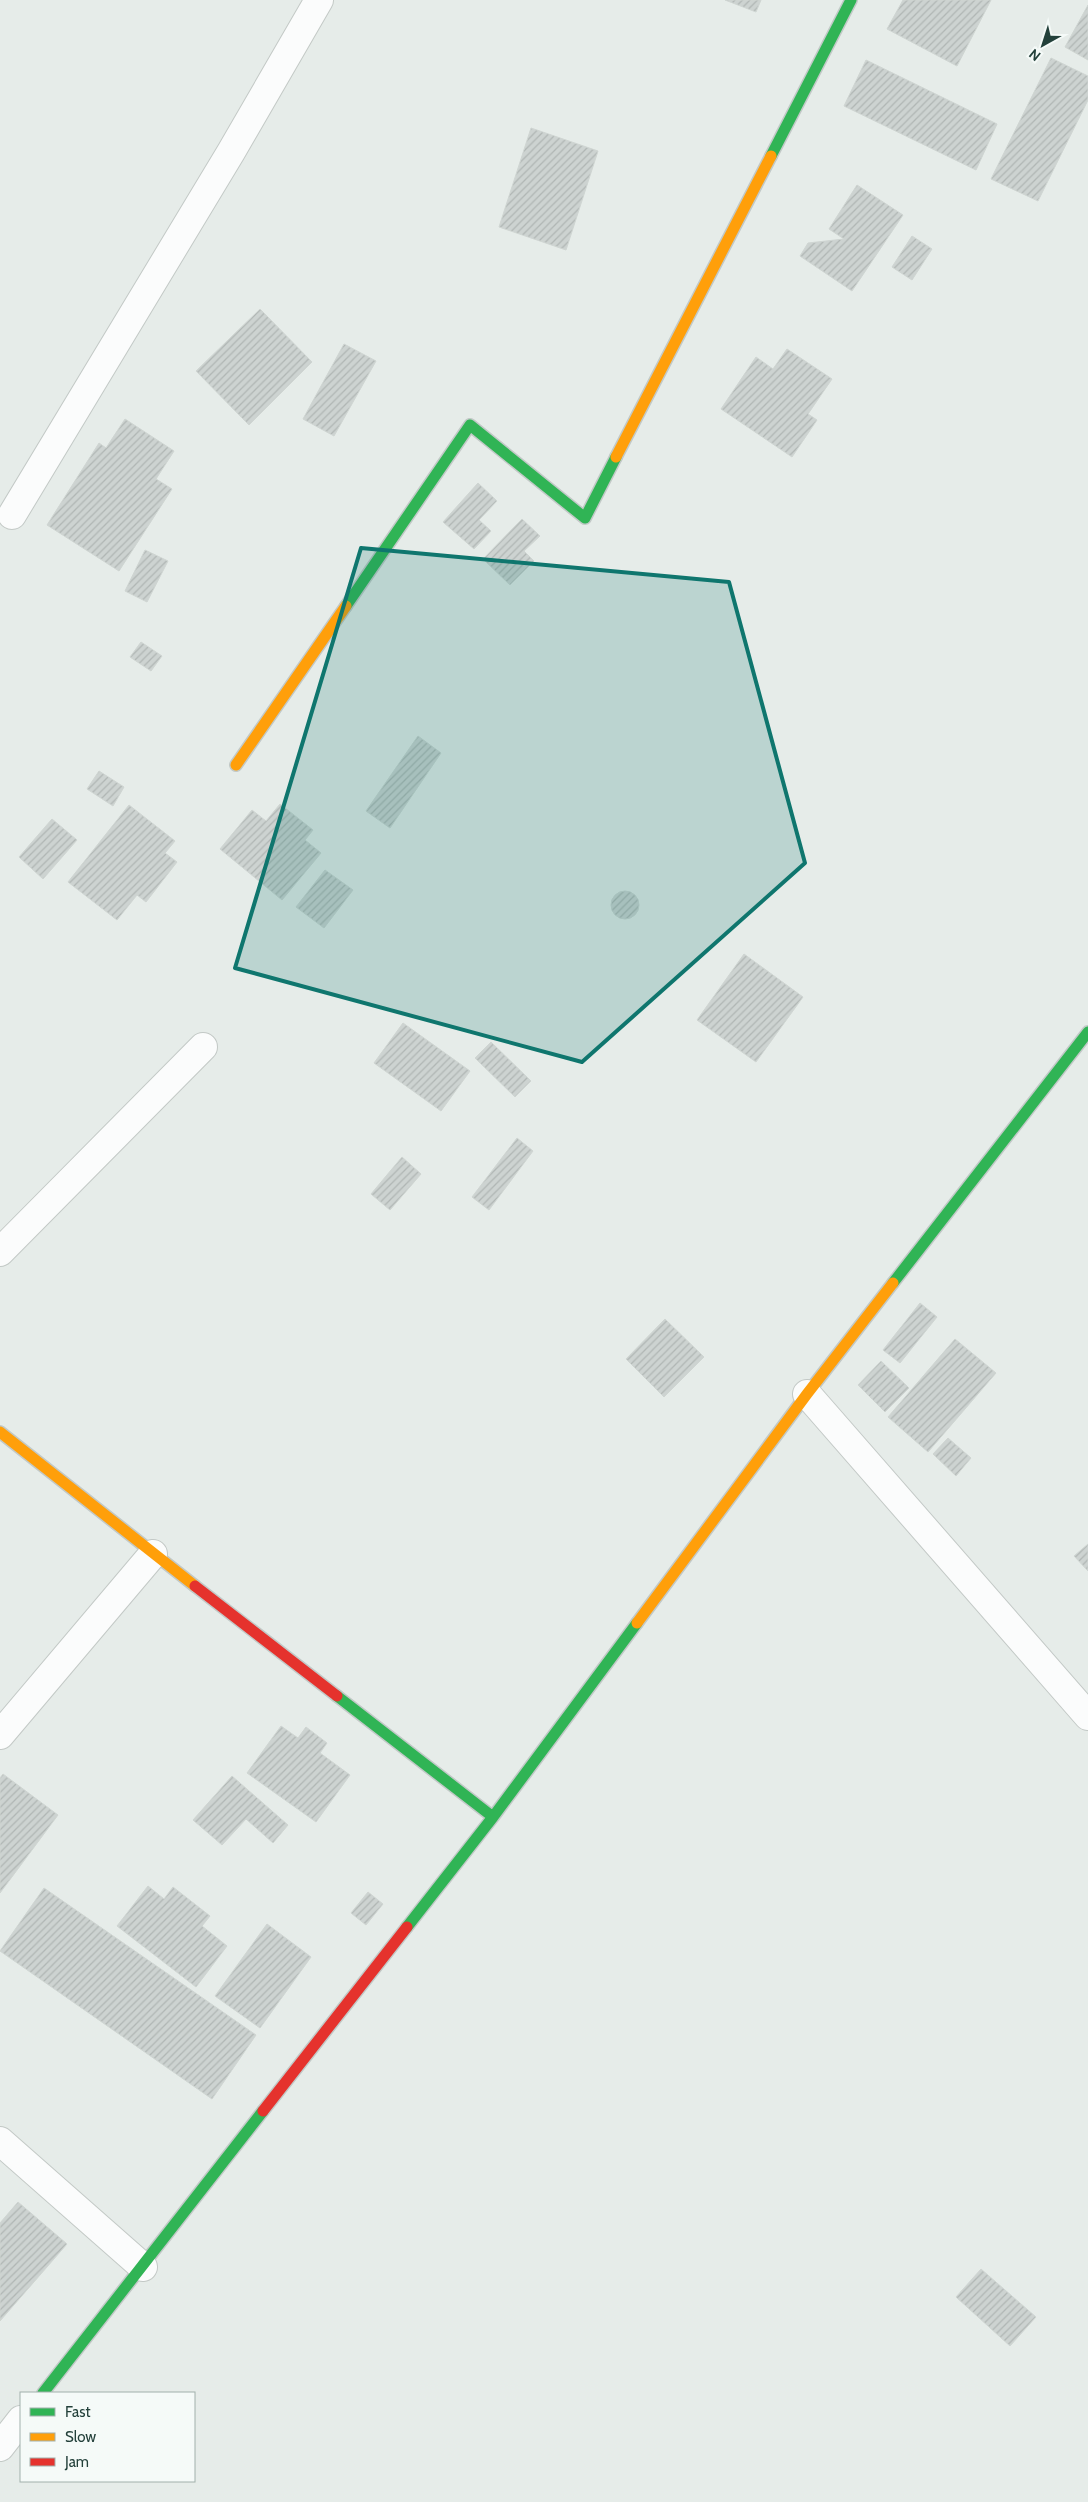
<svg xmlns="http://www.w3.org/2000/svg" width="1088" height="2502" font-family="Cabin,sans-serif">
<defs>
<pattern id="building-hatch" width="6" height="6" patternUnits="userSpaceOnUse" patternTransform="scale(1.25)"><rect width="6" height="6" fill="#cdd3d1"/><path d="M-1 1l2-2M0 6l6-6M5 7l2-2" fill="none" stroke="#b0b6b4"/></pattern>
</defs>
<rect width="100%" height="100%" fill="#e6ece9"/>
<path fill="url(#building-hatch)" stroke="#cfd5d2" d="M725,0H761L756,12Z
M903,0H991L957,66L887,29Z
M1088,5V60L1065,47Z
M1051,58L1088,76V100L1038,201L991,179Z
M866,60L997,124L976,170L844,106Z
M531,128L598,151L566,250L499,227Z
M857,185L903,215L852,291L800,256L808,243L844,239L829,229Z
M912,236L932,249L912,280L892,267Z
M260,309L312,362L249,425L196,371Z
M344,344L376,361L334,436L303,419Z
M787,349L832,379L808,414L817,420L792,457L721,409L756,357L773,369Z
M125,419L174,451L156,479L172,489L119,571L47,525L99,443L106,448Z
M478,483L497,501L479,520L491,531L474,549L443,522Z
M522,519L540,536L524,551L534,561L510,585L483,559Z
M145,550L168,561L147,602L125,591Z
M141,642L162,656L151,671L130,657Z
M418,736L441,753L390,828L366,811Z
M99,771L124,787L113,806L87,789Z
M280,804L313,830L305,840L321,853L282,900L220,849L252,810L266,821Z
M129,805L175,841L165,853L177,862L146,902L137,895L117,920L68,882Z
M52,819L77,840L43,879L19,857Z
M325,870L353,890L324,928L296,907Z
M611 905a14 14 0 1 1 28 0a14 14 0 1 1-28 0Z
M744,954L803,997L756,1062L697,1020Z
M403,1023L470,1071L441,1111L374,1063Z
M491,1042L531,1081L515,1097L475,1058Z
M517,1138L533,1151L489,1210L472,1197Z
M402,1157L421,1174L390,1210L371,1194Z
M920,1303L937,1317L900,1363L883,1350Z
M665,1319L704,1357L664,1397L626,1359Z
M955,1339L996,1373L928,1452L888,1417Z
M881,1361L909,1388L885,1412L858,1385Z
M948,1438L971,1458L956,1476L933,1454Z
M1088,1544V1571L1074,1556Z
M281,1726L298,1738L306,1727L327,1743L320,1753L350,1775L316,1822L247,1773Z
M3,1774L58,1815L0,1893V1778Z
M232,1776L288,1825L273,1843L246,1819L222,1845L193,1820Z
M148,1886L164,1899L173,1887L210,1916L202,1926L227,1946L196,1987L117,1926Z
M44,1888L256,2035L212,2099L0,1951Z
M368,1892L383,1904L366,1925L351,1913Z
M267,1924L311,1957L260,2028L215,1996Z
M18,2202L67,2244L0,2321V2223Z
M981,2269L1036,2317L1010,2346L956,2297Z"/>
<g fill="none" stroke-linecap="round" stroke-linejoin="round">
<g stroke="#c3c9c6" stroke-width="30">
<path id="street" d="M12,515L231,152L319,0
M0,1252L203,1047
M807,1394L1088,1716
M0,1735L153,1554
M0,2141L143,2267
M0,2447L21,2420"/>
</g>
<g stroke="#c2c9c7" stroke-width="14">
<path id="fast" d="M771,156L851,0
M346,606L470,425L585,518L616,457
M893,1283L1088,1032
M337,1696L493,1817
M407,1927L493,1817L637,1623
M43,2393L263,2111"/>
</g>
<g stroke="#c2c9c7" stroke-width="14">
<path id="slow" d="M616,457L771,156
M236,765L346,606
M0,1432L195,1586
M637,1623L807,1394L893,1283"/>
</g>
<g stroke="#c2c9c7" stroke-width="14">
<path id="jam" d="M195,1586L337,1696
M263,2111L407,1927"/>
</g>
<use href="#street" stroke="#fbfcfc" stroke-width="28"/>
<use href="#fast" stroke="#30b455" stroke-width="11"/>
<use href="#slow" stroke="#ff9f0a" stroke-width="11"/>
<use href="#jam" stroke="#e5322d" stroke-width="11"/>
</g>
<path fill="#0f766e" fill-opacity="0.2" stroke="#0f766e" stroke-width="4" stroke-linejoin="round" d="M361,548L729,582L805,863L582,1062L235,968Z"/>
<rect x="20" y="2392" width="175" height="90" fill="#f5faf8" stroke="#a1b0ac"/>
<rect x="30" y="2408" width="25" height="8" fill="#30b455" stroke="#a1b0ac"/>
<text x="65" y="2417" font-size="15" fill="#23403a">Fast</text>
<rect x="30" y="2433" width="25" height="8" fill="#ff9f0a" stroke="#a1b0ac"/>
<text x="65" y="2442" font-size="15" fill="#23403a">Slow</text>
<rect x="30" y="2458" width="25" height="8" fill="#e5322d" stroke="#a1b0ac"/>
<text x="65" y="2467" font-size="15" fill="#23403a">Jam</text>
<g transform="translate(1043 45) rotate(219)" stroke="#f5faf8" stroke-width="4" paint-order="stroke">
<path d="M0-4L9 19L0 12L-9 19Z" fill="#23403a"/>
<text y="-8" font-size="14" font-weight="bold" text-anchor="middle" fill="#23403a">N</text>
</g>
</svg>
